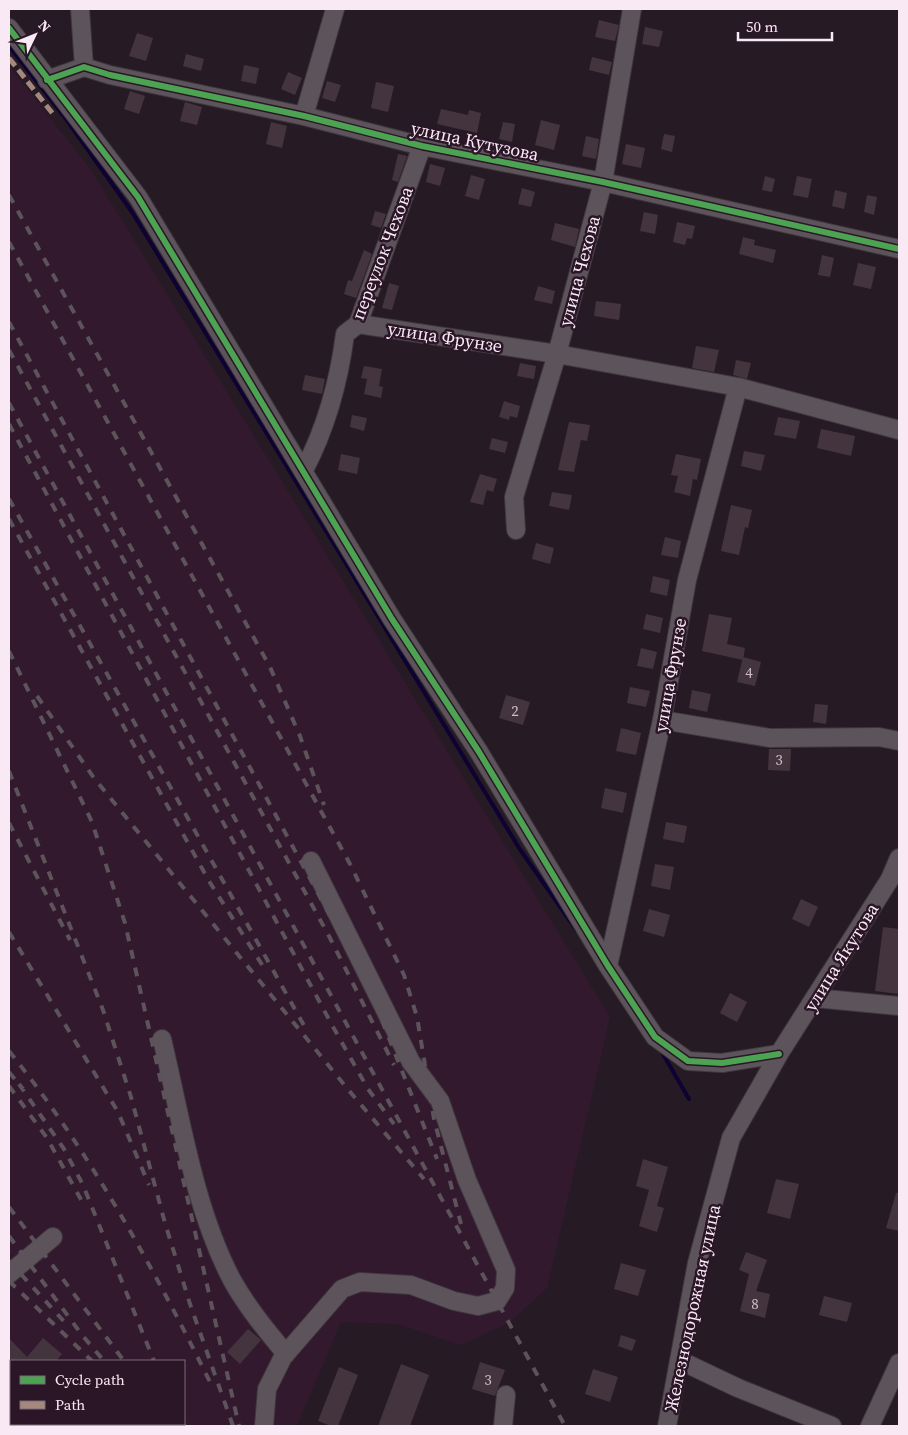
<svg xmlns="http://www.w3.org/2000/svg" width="908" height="1435" font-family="'Source Serif 4',serif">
<rect width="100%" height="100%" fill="#261b24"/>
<path fill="#32192e" d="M9,66L91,170L610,1017L547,1288L509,1323L461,1345L398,1324L341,1322L297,1426H38L34,1424H184V1361H11V1410L9,1408Z"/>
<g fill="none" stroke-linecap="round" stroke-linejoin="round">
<path stroke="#0e0232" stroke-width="4" d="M9,46L66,119L132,212L519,848L577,931
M660,1049L689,1099"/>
</g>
<path fill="#44343d" d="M599,20L619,25L615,41L595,37Z
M645,27L663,31L659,47L642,44Z
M137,33L153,38L146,61L129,56Z
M186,54L204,59L201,71L183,66Z
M592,57L612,62L609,75L589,70Z
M244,65L259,68L256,84L241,81Z
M288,72L302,78L295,95L281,89Z
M327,81L341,85L335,102L322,98Z
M376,82L394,86L388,112L371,108Z
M130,91L145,96L139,114L124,109Z
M185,102L202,107L197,125L180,121Z
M441,109L468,115L469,110L481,113L477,133L437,124Z
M541,120L560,125L554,150L535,145Z
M271,122L287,126L282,148L266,144Z
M503,122L515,124L512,142L499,139Z
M664,134L675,136L672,152L661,149Z
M586,136L599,139L596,159L582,156Z
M626,144L645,148L641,168L622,164Z
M398,154L407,156L398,182L392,180Z
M430,164L445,168L440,186L426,182Z
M471,175L485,179L479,200L465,196Z
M765,176L775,179L772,192L762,190Z
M797,176L812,179L808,198L793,195Z
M522,188L535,192L531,207L518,204Z
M835,190L847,193L844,209L832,206Z
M867,195L877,197L874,215L864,212Z
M375,211L386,214L381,228L371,225Z
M644,212L658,215L655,234L640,231Z
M677,222L695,226L692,239L687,238L685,245L673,242Z
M555,223L579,229L575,247L551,240Z
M743,237L755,240L754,245L776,250L773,263L739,254Z
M364,250L372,254L356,298L344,294L348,280L352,281Z
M822,255L834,258L830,277L818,275Z
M858,263L876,267L871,289L853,285Z
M389,283L399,286L392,310L382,308Z
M538,286L555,291L552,304L534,300Z
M596,301L621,304L619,320L594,316Z
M696,346L719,350L714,372L692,368Z
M736,360L751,363L747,379L733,375Z
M520,363L536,366L534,379L517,376Z
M364,366L382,369L379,386L383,387L381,398L364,394L367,379L361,378Z
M305,375L325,379L322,394L302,390Z
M504,401L520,406L517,418L510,416L509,420L499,417Z
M352,415L367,418L364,431L350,427Z
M778,417L800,421L796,439L774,435Z
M569,422L590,425L587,441L581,440L574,472L558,470Z
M821,429L855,436L851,456L817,448Z
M492,438L508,442L505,453L489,449Z
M744,451L765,455L761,471L741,466Z
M341,454L360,458L357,474L338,470Z
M676,454L701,459L697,480L693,479L690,496L674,492L678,476L671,475Z
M480,474L497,479L493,492L487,490L483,505L470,502Z
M552,492L572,495L569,510L549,506Z
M731,505L752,510L748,528L745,527L739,555L721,551Z
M665,537L681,541L678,558L661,555Z
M536,543L554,548L550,564L532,559Z
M653,576L670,580L667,596L650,592Z
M646,614L663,618L660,633L643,629Z
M709,614L732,618L727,644L745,648L743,660L702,651Z
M641,648L657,652L653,669L637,666Z
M743,657L761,662L755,686L737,682Z
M630,687L650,691L646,707L627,703Z
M692,690L711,694L707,712L689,708Z
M506,695L530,702L523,725L499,718Z
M815,704L828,705L826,724L813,722Z
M621,728L641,733L636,755L616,751Z
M769,749H791L790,771L768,770Z
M605,788L627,793L623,813L601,808Z
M666,822L687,826L684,843L663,839Z
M655,864L674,867L670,890L651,886Z
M801,899L818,907L809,927L792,919Z
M649,909L670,915L664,937L643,931Z
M883,927L899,929V994L875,991Z
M730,993L747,1002L737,1022L720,1013Z
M643,1159L668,1167L657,1206L664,1208L657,1232L639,1226L649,1190L636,1186Z
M776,1179L799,1184L790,1219L767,1213Z
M896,1193H899V1231L886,1228Z
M746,1252L767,1260L756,1291L770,1294L765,1318L740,1311L749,1274L739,1270Z
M621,1263L646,1270L638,1296L614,1289Z
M824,1296L852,1303L847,1322L819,1315Z
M248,1329L261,1340L240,1364L227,1352Z
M621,1335L636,1340L632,1351L618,1346Z
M9,1338L27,1357L43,1338L62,1354L56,1361H9Z
M480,1362L505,1370L495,1396L472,1389Z
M401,1364L429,1375L410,1426H378Z
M339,1367L358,1375L338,1426H331L318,1421Z
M593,1369L618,1377L610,1402L585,1394Z"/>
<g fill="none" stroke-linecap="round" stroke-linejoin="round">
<g stroke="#40373f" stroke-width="20">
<path id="minor" d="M80,9L84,67
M9,28L138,197L392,619L479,752L608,966L655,1037L688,1061L722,1063L779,1054
M47,80L84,67L110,75L304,116L422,146L603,182L899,249
M304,116L335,9
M358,324L557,354L738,387L899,430
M304,470C326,428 339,381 345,334L358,324L422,146
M516,530L514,497L557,354L603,182L632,9
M662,720L770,738L879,737L899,741
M608,966L662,720L687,580L738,387
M815,998L899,1006
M162,1039C181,1118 194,1208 232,1280C247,1307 266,1330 286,1354
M9,1274L53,1237
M679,1360L738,1388L832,1426
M264,1426L267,1389L283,1357L342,1289L360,1282L411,1285L454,1301L478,1306L497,1301L505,1288L506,1270L467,1180L440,1101L411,1062L311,861
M503,1426L506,1395
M667,1426L697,1263L731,1138L779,1054L890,879L899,858
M870,1426L899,1363"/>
</g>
<use href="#minor" stroke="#5d545b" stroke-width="18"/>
<path stroke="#5d535b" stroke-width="4" stroke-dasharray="9 9" stroke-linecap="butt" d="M9,195L270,667L300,736L324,805
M9,242L350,864L404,975L417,1017L434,1119L461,1224
M9,322L340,934L375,1003L437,1159
M9,350L330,938L394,1065
M9,403L565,1426
M9,424L332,1025L368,1089L394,1124
M9,499L306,1029
M9,519L209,881L266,971
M9,651L92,822L125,923L239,1426
M37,696L94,778L351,1093L424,1179
M9,771L103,1010L131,1097L165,1223L190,1304L233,1426
M9,823L70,940
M9,932L118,1112L149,1185
M9,1051C91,1153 154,1269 212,1386
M9,1072L23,1089
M19,1084L64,1149L83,1185L154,1361
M9,1086L47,1138L84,1205
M9,1207L124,1361
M9,1236L82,1335L104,1361
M9,1261L69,1327
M9,1281L92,1361
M9,1399L11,1401
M55,1424L61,1426
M166,1424L168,1426
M183,1424L185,1426"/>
<path stroke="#a5887d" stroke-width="5" stroke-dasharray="10 5" stroke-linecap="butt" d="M9,58L53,114"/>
<g stroke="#2b1627" stroke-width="9">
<path id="cycleway" d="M9,28L138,197L392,619L479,752L608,966L655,1037L688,1061L722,1063L779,1054
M47,80L84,67L110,75L304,116L422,146L603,182L899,249"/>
</g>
<use href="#cycleway" stroke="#4ca352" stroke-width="6"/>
</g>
<g text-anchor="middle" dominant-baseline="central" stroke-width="5" stroke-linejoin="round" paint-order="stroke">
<g font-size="15" fill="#cbbcc6">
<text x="749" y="672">4</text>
<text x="515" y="710">2</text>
<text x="779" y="759">3</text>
<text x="755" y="1303">8</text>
<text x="488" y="1379">3</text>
</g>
<g font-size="18" fill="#f8e9f4" stroke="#2b1627">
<text transform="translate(475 141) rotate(12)">улица Кутузова</text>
<text transform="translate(382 253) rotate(-69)">переулок Чехова</text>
<text transform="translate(579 271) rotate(-75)">улица Чехова</text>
<text transform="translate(445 337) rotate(9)">улица Фрунзе</text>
<text transform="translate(670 675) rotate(-80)">улица Фрунзе</text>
<text transform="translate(841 957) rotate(-58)">улица Якутова</text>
<text transform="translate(692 1308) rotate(-78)">Железнодорожная улица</text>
</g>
</g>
<rect width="908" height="1435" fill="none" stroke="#f8e9f4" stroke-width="20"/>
<rect x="10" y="1360" width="175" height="65" fill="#2b1627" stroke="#7d6a79"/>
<rect x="20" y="1376" width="25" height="8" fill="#4ca352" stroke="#7d6a79"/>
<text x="55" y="1385" font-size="15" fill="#f8e9f4">Cycle path</text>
<rect x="20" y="1401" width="25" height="8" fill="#a5887d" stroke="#7d6a79"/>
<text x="55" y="1410" font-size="15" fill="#f8e9f4">Path</text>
<g transform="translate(35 35) rotate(47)" stroke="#2b1627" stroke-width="4" paint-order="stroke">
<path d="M0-4L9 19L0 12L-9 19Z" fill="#f8e9f4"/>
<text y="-8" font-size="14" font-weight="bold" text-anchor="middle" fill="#f8e9f4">N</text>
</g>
<path d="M738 32v8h94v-8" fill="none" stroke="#f8e9f4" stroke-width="2.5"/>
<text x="746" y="32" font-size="15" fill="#f8e9f4" stroke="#2b1627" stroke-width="4" paint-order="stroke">50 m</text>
</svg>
